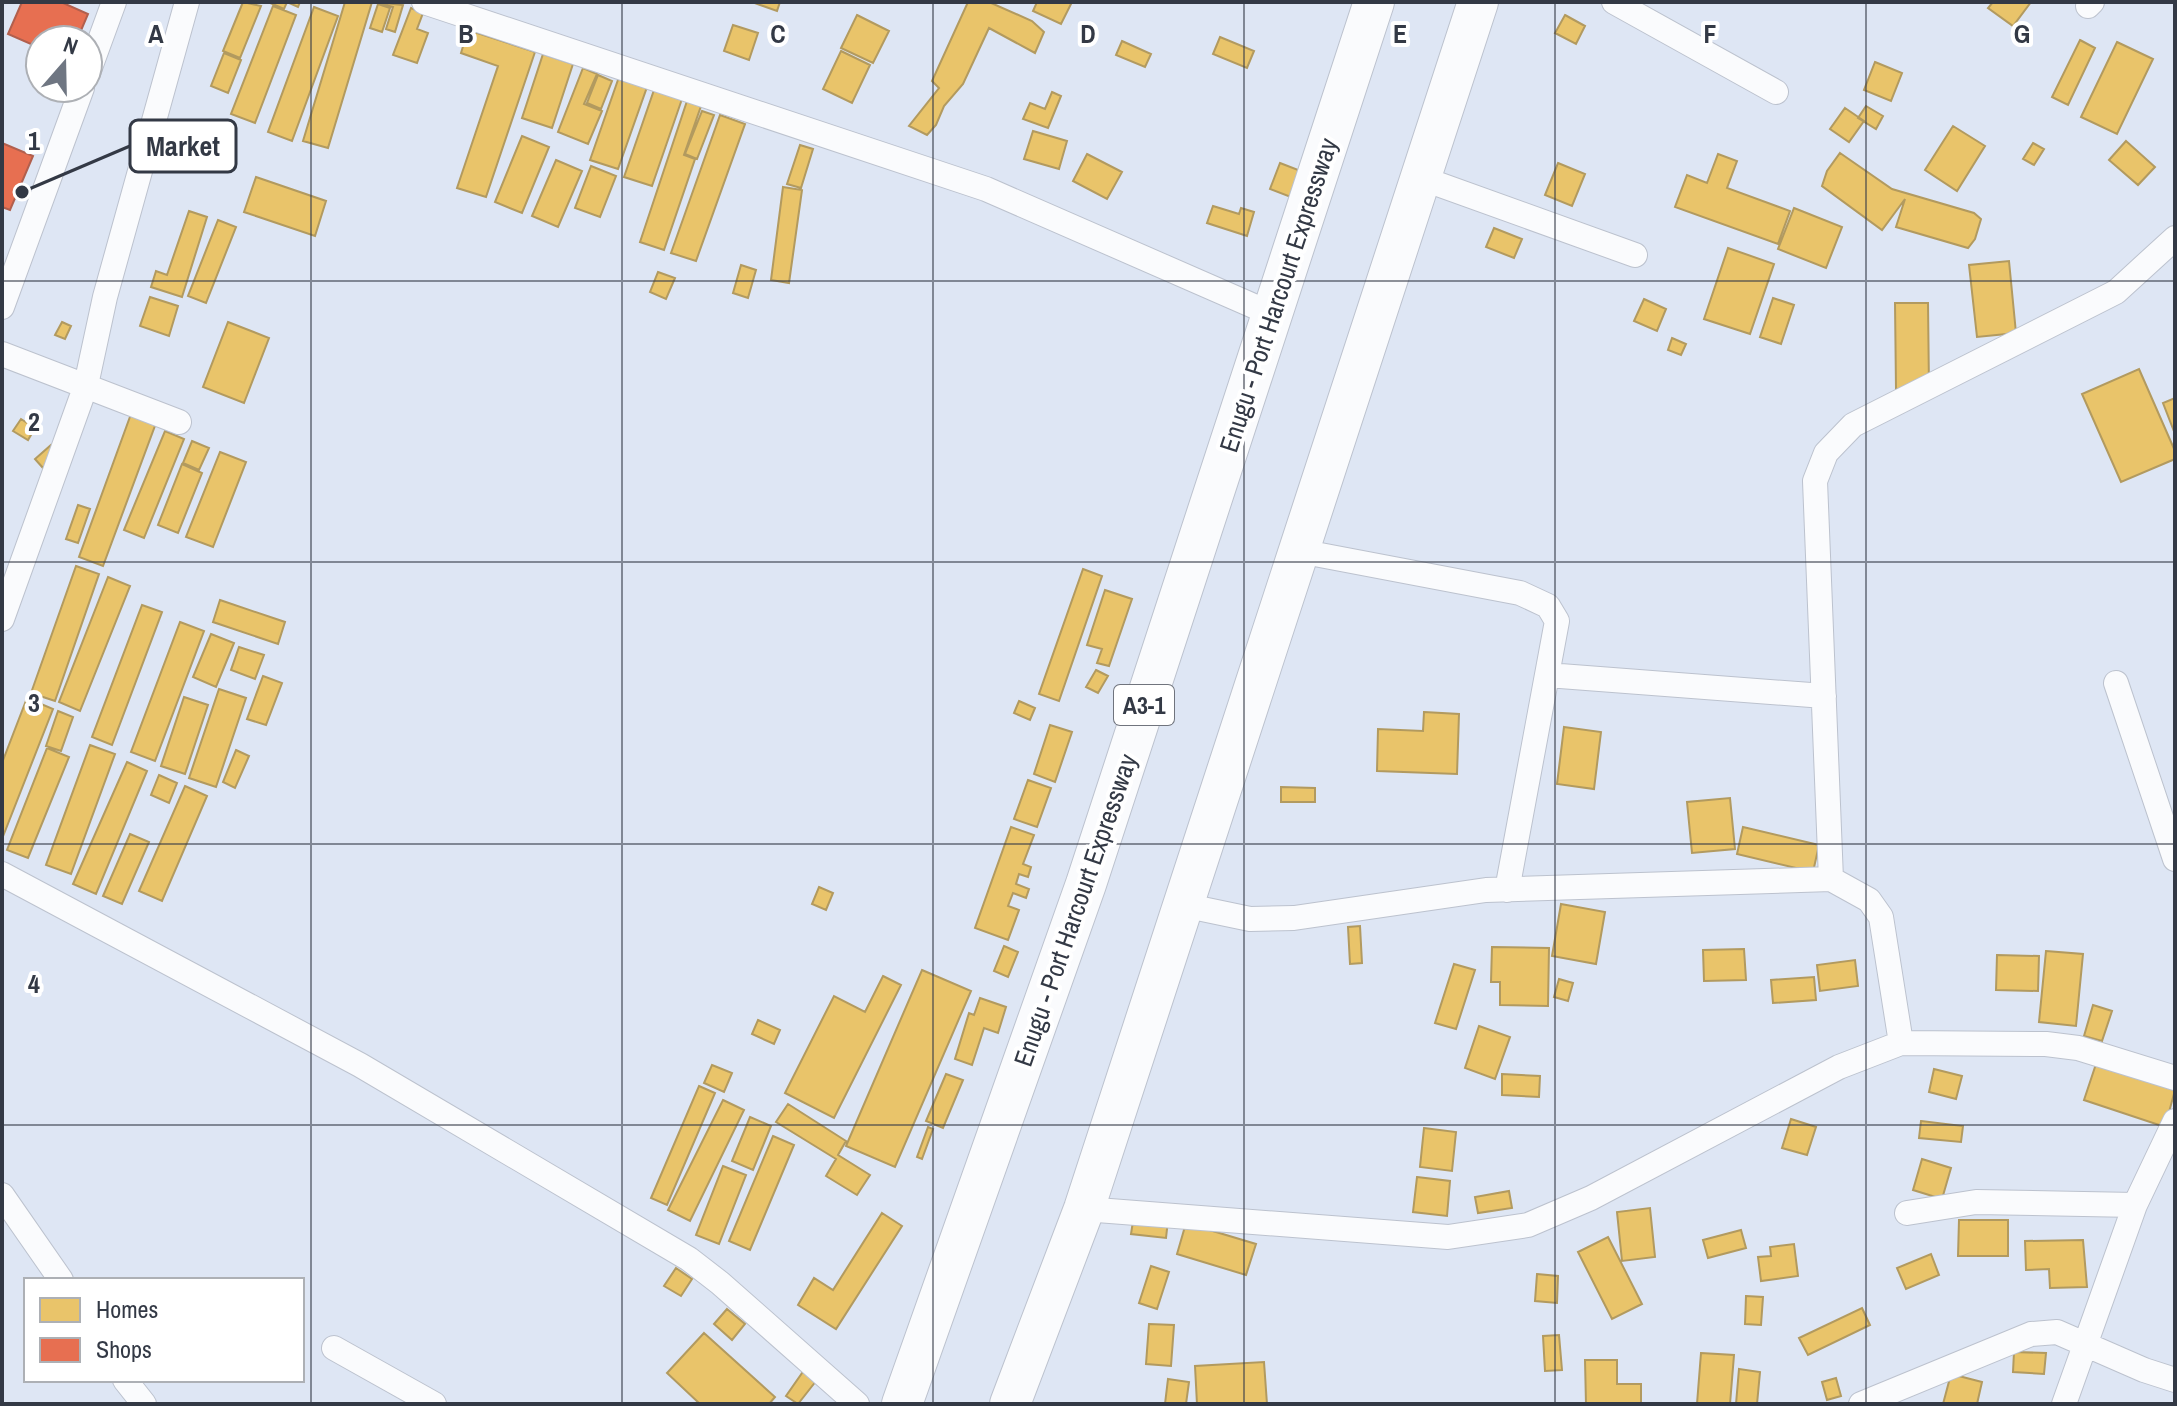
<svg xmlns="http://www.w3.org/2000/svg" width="2177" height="1406" font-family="'Archivo Narrow',sans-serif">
<rect width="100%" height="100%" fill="#dee6f4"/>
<path fill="#e9c46a" stroke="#b29a5f" stroke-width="2" d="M243,2L261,6L240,58L223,51Z
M268,2H300L298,7L287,2L284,9Z
M345,2H372L328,148L303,141Z
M374,2L403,5L395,32L386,29L393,7Z
M752,2H780L777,11Z
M968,2H989L1032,21L1044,32L1035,53L989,28L963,84L944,106L936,125L927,135L909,126L939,88L932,81Z
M1037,2H1072L1061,24L1033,11Z
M1993,2H2031L2013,26L1988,8Z
M378,4L390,8L382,32L370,28Z
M273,6L296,15L255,123L231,114Z
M314,7L338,16L292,141L268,132Z
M411,8L423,13L417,29L428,33L417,63L393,55Z
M857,15L889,31L873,63L841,48Z
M1565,15L1585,26L1576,44L1555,33Z
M733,25L758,33L749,60L724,51Z
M468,30L535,52L486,197L457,188L498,66L461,53Z
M1220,37L1254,51L1247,68L1213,54Z
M2080,40L2095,48L2068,105L2052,97Z
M1122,41L1151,54L1145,67L1116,55Z
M2117,42L2153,59L2117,134L2081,117Z
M841,51L870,65L852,103L823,89Z
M224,53L241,60L228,93L211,86Z
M543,54L573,64L552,128L522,118Z
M1875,62L1902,73L1891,101L1864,90Z
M583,68L597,74L584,104L602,111L588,144L558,132Z
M598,75L612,81L601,109L587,103Z
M619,77L647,87L618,169L590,160Z
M654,90L682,99L652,186L624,177Z
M1052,92L1061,96L1048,128L1023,119L1030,103L1045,109Z
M687,101L701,106L684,155L695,159L664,250L640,242Z
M1866,106L1883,116L1876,129L1858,118Z
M1845,108L1864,121L1849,142L1830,129Z
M702,111L714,115L697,159L685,154Z
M720,115L745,124L696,261L671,253Z
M1953,126L1985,146L1957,191L1925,170Z
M1033,131L1067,141L1059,169L1024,159Z
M522,136L549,147L522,213L495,202Z
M2126,141L2155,167L2138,185L2109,160Z
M2033,143L2044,149L2034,165L2023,159Z
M800,145L813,149L801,188L787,184Z
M1840,153L1892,189L1974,213L1981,219L1975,239L1968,248L1896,227L1905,199L1882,230L1822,186L1827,171Z
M1087,154L1122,172L1107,199L1073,181Z
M1718,154L1737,161L1727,188L1790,211L1778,244L1675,207L1687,175L1707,183Z
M556,160L582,171L558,227L532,216Z
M1280,163L1306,173L1296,199L1270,189Z
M1558,163L1585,174L1572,206L1545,195Z
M591,166L616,176L600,217L575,208Z
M256,177L326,201L315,236L244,212Z
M783,187L802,190L789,283L771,280Z
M1213,206L1239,214L1241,208L1254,212L1247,236L1207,223Z
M1794,208L1842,227L1826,268L1778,249Z
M189,211L207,217L182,297L151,287L156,271L167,275Z
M218,220L236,227L206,303L188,296Z
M1494,228L1522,239L1514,258L1486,247Z
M1728,248L1774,264L1750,334L1704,319Z
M2009,261L2016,333L1977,337L1969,265Z
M741,265L756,270L748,298L733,293Z
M658,272L675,278L666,299L650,292Z
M150,297L178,306L169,336L140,326Z
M1773,298L1794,305L1781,344L1760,337Z
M1644,299L1666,309L1657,331L1634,321Z
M1895,303H1928L1929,389H1896Z
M62,322L71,326L65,339L55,335Z
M228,322L269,338L244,403L203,387Z
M1672,338L1686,344L1681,355L1668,350Z
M2139,369L2175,451V459L2121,482L2082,394Z
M2175,398V434L2163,403Z
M131,414L156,423L103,566L79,557Z
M21,419L35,428L28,440L13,431Z
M165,431L184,439L144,538L124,530Z
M192,441L209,448L199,470L183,463Z
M51,445L59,454L43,468L35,459Z
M220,452L246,462L213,547L186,537Z
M182,464L202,473L178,533L158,525Z
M78,505L90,509L78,543L66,539Z
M76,566L99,574L55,701L31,693Z
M1083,569L1102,576L1059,701L1039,694Z
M108,577L130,586L80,711L59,702Z
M1105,590L1132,599L1109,666L1097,663L1102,649L1087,645Z
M220,600L285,622L278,644L213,622Z
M142,605L162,612L112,745L92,737Z
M180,622L204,631L155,761L131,752Z
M211,634L234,643L216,687L193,677Z
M239,647L264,655L255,679L231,670Z
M1096,670L1108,676L1098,693L1086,687Z
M263,676L282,683L266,725L247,719Z
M219,689L246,698L216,787L189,778Z
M184,697L208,705L185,774L161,766Z
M27,698L53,709L2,839V763Z
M1019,701L1035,708L1030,720L1014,713Z
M58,711L73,717L61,751L46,746Z
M1424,712L1459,714L1457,774L1377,771L1378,729L1423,731Z
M1050,725L1072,732L1055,782L1034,774Z
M1564,727L1601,732L1594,789L1557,784Z
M90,745L115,754L71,874L46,865Z
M47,748L69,757L28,858L7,850Z
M236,750L249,756L235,788L223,782Z
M127,762L147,771L96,894L73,884Z
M159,775L177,783L169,803L151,795Z
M1028,780L1051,788L1037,827L1014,819Z
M185,786L207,796L162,901L139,891Z
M1281,787L1315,788V802H1281Z
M1730,798L1735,849L1692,853L1687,802Z
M1011,827L1034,835L1023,864L1031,867L1028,877L1019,874L1016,884L1029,889L1026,898L1013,893L1008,906L1019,910L1008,940L975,928Z
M1743,827L1819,845L1813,872L1737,854Z
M130,834L149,842L122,904L103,896Z
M819,887L833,893L826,910L812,904Z
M1561,904L1605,912L1596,964L1552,956Z
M1360,926L1362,963L1350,964L1348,927Z
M1004,946L1018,952L1008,977L994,971Z
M1492,947L1549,948L1548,1006L1500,1005V982H1491Z
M1744,949L1746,980L1704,981L1703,950Z
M2046,951L2083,954L2076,1026L2039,1022Z
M1997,955L2039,956L2038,991L1996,990Z
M1855,960L1858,986L1820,991L1817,965Z
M1454,964L1475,970L1456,1029L1435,1023Z
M922,970L971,991L895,1167L846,1146Z
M883,976L901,985L834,1118L785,1093L834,996L865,1012Z
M1814,977L1816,1000L1773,1003L1771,980Z
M1559,979L1573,983L1568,1001L1554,997Z
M980,998L1006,1007L998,1033L984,1028L972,1065L955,1059L969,1013L974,1015Z
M2093,1005L2112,1011L2102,1041L2084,1036Z
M758,1020L780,1030L774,1044L752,1034Z
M1479,1026L1510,1037L1495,1079L1465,1068Z
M2096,1064L2175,1090L2165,1127L2084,1100Z
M712,1065L732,1073L724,1092L704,1083Z
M1934,1069L1962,1076L1956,1099L1929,1092Z
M946,1074L963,1080L943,1128L926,1121Z
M1502,1074L1540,1076L1539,1097L1502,1095Z
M699,1086L715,1093L667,1205L651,1198Z
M723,1100L744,1110L690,1221L668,1210Z
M788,1104L846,1141L838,1155L870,1175L857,1195L826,1176L836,1159L776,1122Z
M750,1117L771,1126L753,1170L732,1161Z
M1791,1119L1816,1127L1807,1155L1782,1148Z
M1921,1121L1963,1126L1961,1142L1919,1138Z
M928,1127L933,1129L922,1159L917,1157Z
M1424,1128L1456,1132L1452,1171L1420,1167Z
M773,1136L794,1145L750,1250L729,1241Z
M1922,1159L1951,1168L1942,1199L1913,1190Z
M723,1166L746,1175L719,1244L696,1235Z
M1417,1177L1450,1181L1447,1216L1413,1212Z
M1509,1191L1512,1208L1478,1213L1475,1197Z
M1650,1208L1655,1257L1622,1261L1617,1212Z
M882,1213L902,1226L836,1329L798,1305L814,1278L833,1290Z
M1134,1215L1168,1220L1166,1238L1131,1234Z
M1959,1220H2008V1256H1958Z
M1186,1223L1256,1244L1246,1275L1177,1254Z
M1741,1230L1746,1248L1708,1258L1703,1240Z
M1608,1237L1642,1304L1612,1319L1578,1252Z
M2083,1240L2087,1287L2050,1288L2049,1269L2026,1270L2025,1241Z
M1794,1244L1798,1276L1761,1281L1758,1257L1771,1256L1770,1247Z
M1931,1254L1939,1275L1906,1289L1897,1268Z
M1151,1266L1169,1272L1157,1309L1139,1303Z
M676,1268L692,1279L681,1296L664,1286Z
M1537,1274L1558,1276L1557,1303L1535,1301Z
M1746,1296L1763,1297L1761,1325L1745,1324Z
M1862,1308L1870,1325L1808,1355L1799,1338Z
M727,1309L745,1324L732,1340L714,1324Z
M1149,1324L1174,1325L1171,1366L1146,1364Z
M704,1333L775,1397L769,1404H700L667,1373Z
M1559,1335L1562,1370L1545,1371L1543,1336Z
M2014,1352L2046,1353L2044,1374L2013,1372Z
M1701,1353L1734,1355L1730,1404H1697Z
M1585,1360H1617V1384H1641V1404H1586Z
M1264,1362L1267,1404H1197L1195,1366Z
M807,1366L820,1376L798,1404L786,1396Z
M1739,1369L1760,1372L1757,1404H1736Z
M1951,1374L1982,1382L1977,1404H1943Z
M1836,1378L1841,1396L1827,1400L1822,1382Z
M1168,1379L1189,1382L1186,1404H1165Z"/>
<path fill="#e76f51" stroke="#b15f4d" stroke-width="2" d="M22,2H61L88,14L77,40L65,35L63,40H40V48L8,34Z
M2,143L33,156L10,210L2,207Z"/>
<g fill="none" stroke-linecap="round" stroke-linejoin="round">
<g stroke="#bcc2ce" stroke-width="26">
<path id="minor" d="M424,2L986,189L1272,314
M1614,2L1776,92
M2088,6L2092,2
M88,73L114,2
M1421,178L1635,255
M2,307L82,88
M2,354L179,422
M1299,551L1520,593L1548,606L1557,621L1507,890
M2,619L86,385L105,297L187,2
M1547,675L1824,696
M2116,683L2175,859
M2,874L360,1065L689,1259L720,1283L857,1404
M1831,879L1815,481L1826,453L1853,425L2116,292L2175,238
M1183,905L1250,919L1294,918L1486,890L1831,879L1869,900L1881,917L1901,1043
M2,1195L61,1280
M1084,1209L1448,1237L1528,1225L1591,1198L1839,1067L1901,1043L2046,1044L2078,1048L2175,1078
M1907,1213L1976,1202L2135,1205
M334,1348L434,1404
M125,1380L144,1404
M1861,1404L2031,1334L2057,1332L2144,1370L2175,1380
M2064,1404L2135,1205L2175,1121"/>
</g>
<g stroke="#bcc2ce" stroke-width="42">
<path id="trunk" d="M902,1404L1086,884L1374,2
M1010,1404L1084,1209L1478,2"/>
</g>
<use href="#minor" stroke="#fafbfd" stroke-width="24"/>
<use href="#trunk" stroke="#fafbfd" stroke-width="40"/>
</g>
<path fill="none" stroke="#333945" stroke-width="2" stroke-opacity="0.55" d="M311,2V1404M622,2V1404M933,2V1404M1244,2V1404M1555,2V1404M1866,2V1404M2,281H2175M2,562H2175M2,844H2175M2,1125H2175"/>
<g text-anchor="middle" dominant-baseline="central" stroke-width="8" stroke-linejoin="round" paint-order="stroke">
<rect fill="#fff" stroke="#70747d" stroke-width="2" x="1114" y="685" width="60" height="40" rx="6"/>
<g font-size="24" font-weight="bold" fill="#333945">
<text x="1144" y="705">A3-1</text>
</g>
<g font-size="26" fill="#333945" stroke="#fff">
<text transform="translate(1278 295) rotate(-72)">Enugu - Port Harcourt Expressway</text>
<text transform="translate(1075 910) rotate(-71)">Enugu - Port Harcourt Expressway</text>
</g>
</g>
<g font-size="26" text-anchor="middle" font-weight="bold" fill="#333945" stroke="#fff" stroke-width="8" stroke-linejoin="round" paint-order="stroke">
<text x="156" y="43">A</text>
<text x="466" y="43">B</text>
<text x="778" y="43">C</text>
<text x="1088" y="43">D</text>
<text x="1400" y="43">E</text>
<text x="1710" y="43">F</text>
<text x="2022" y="43">G</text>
<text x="34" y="150">1</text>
<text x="34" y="431">2</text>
<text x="34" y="712">3</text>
<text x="34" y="993">4</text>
</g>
<path fill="none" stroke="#333945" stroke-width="3" d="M22 192L130 146"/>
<circle fill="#333945" stroke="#fff" stroke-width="3" cx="22" cy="192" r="8"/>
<rect fill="#fff" stroke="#333945" stroke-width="3" x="130" y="120" width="106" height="52" rx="8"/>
<g font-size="28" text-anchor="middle" font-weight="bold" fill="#333945">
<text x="183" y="156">Market</text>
</g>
<rect width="2177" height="1406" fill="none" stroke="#333945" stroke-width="8"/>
<rect x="24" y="1278" width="280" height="104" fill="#ffffff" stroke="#adb0b5" stroke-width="2"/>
<rect x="40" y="1298" width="40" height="24" fill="#e9c46a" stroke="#adb0b5" stroke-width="2"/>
<text x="96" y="1318" font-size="24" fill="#333945">Homes</text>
<rect x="40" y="1338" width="40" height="24" fill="#e76f51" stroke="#adb0b5" stroke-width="2"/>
<text x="96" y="1358" font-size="24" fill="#333945">Shops</text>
<g transform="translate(64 64) rotate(20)"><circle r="38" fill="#ffffff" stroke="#adb0b5" stroke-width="2"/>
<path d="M0-6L14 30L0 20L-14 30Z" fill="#6f7682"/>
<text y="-12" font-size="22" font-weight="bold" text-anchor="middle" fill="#333945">N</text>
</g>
</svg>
